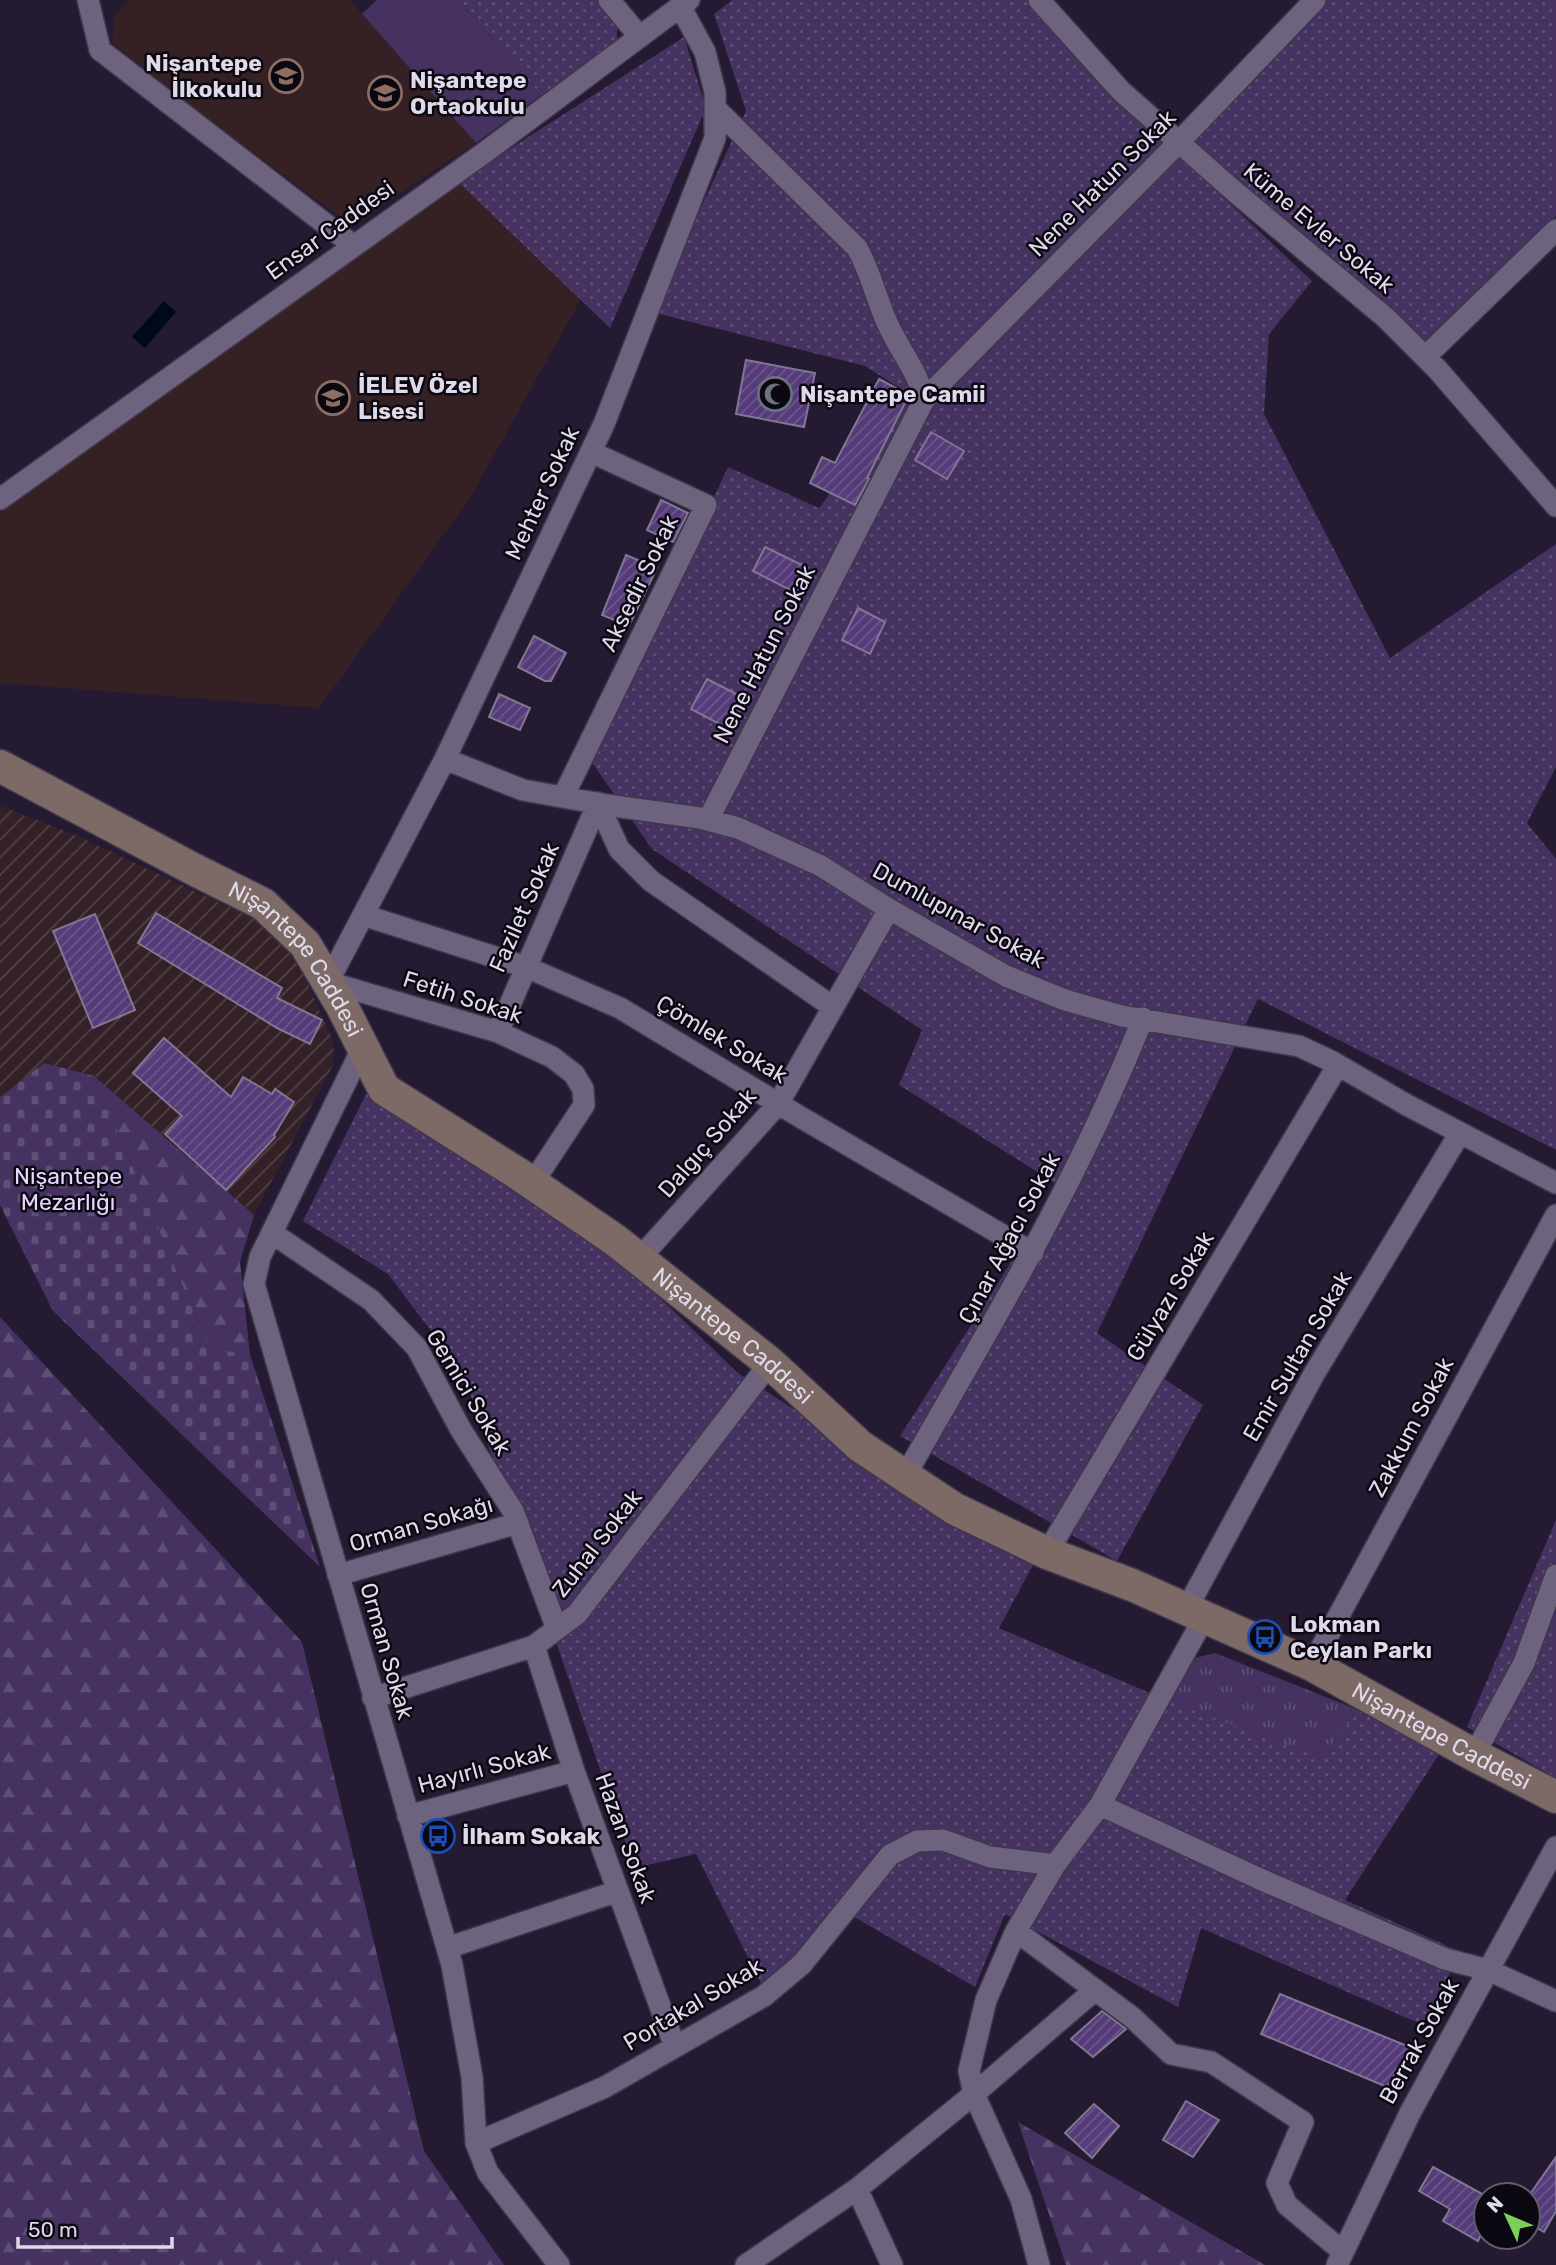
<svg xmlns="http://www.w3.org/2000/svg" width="1556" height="2265" font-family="Rubik,sans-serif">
<defs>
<pattern id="industrial-furrows" width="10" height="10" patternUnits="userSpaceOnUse" patternTransform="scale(1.75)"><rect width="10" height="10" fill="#342127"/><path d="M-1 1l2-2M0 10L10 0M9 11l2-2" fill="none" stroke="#514146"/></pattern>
<pattern id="grass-dots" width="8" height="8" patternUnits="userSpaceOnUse" patternTransform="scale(1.75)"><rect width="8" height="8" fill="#453260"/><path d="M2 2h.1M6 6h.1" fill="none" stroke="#5f4f77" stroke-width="1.8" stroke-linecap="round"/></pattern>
<pattern id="forest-firs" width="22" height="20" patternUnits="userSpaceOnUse" patternTransform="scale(1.75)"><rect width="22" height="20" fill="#453260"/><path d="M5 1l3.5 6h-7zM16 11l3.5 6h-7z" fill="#5f4f77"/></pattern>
<pattern id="cemetery-stones" width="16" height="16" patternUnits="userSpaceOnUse" patternTransform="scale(1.75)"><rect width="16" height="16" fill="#453260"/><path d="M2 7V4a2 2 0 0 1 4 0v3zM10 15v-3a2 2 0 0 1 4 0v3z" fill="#5f4f77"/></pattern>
<pattern id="park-tufts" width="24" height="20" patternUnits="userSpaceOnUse" patternTransform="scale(1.75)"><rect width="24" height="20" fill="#453260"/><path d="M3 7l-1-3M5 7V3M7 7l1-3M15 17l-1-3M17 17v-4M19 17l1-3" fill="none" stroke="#5f4f77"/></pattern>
<pattern id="building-hatch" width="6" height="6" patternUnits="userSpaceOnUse" patternTransform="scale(1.75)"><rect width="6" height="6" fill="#553b79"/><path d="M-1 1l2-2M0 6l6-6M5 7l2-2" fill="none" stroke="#6d578c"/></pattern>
</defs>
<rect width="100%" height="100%" fill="#241b32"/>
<path fill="url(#industrial-furrows)" d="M0,806L78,836L271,927L290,952L306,980L333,1041L334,1055L333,1065L254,1215L94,1076L44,1063L0,1097Z"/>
<path fill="#352124" d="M128,0H350L476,143L351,225L193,108L112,43L114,17Z
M458,182L581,299L470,498L319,708L0,683V505Z"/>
<path fill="url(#grass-dots)" d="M458,0H603L617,16V45L541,95Z
M732,0H1029L1154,132L1312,281L1269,334L1264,414L1390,658L1556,544V767L1527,823L1556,859V1150L1258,999L1097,1333L1203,1405L1117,1561L900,1436L1060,1186L899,1085L922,1030L652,849L591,761L728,467L819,508L906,392L865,366L652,312L746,111L714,14Z
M1301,0H1556V216L1422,346L1179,128Z
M684,37L706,108L610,328L458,182Z
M372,1082L632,1271L738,1373L1033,1565L999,1628L1166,1700L1353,1718L1351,1707L1441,1751L1345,1900L1461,1952L1423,2025L1201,1928L1178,2007L1005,1914L975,1987L849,1914L763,1987L696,1854L634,1868L463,1373L388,1274L303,1221Z
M1556,1520V1778L1467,1727Z"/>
<path fill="url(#forest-firs)" d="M94,1076L254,1215L240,1262L250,1355L209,1349Z
M0,1317L302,1642L424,2151L504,2265H0Z
M1018,2122L1265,2265H1066Z"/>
<path fill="url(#cemetery-stones)" d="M44,1063L94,1076L209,1348L250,1355L320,1567L53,1311L0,1205V1097Z"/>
<path fill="url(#park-tufts)" d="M1215,1653L1351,1707L1353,1718L1321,1758L1166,1700L1191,1659Z"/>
<path fill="#453260" d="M377,0H458L541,95L476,143L362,14Z"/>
<path fill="#000918" d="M164,301L176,312L145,348L132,337Z"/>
<path fill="url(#building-hatch)" stroke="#817792" stroke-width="2" d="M746,360L815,373L804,427L736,414Z
M879,379L909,395L867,478L869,479L855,505L810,483L822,457L835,463Z
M931,432L964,451L947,479L915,460Z
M661,500L688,513L673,542L647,530Z
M765,547L808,568L796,593L753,571Z
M626,555L657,568L629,626L602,615Z
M858,608L885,622L870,654L842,640Z
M534,636L566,653L551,681H545L518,667Z
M707,679L746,699L731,730L691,709Z
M499,694L530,708L520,730L489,717Z
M156,913L282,988L277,998L322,1020L310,1044L277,1028L138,943Z
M95,914L135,1010L93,1028L53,931Z
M164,1038L231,1097L243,1077L272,1094L275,1089L294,1102L274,1135L275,1137L226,1190L165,1134L182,1116L133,1073Z
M1280,1994L1412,2048L1387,2087L1261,2034Z
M1102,2011L1126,2029L1093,2057L1071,2039Z
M1186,2101L1219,2120L1193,2157L1163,2140Z
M1094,2104L1119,2126L1092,2158L1065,2133Z
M1556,2157V2211L1544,2232L1528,2223V2197Z
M1433,2167L1486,2196V2225L1478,2241L1443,2221L1450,2209L1419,2191Z"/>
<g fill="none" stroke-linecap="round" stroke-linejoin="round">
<g stroke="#3f384b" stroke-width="24">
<path id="street" d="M88,0L100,50L354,246
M609,0L640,37
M1039,0L1121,91L1234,191L1386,318L1437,369L1556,506
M1425,357L1556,230
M924,400L1179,142L1315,0
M0,499L484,153L689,0
M445,759L523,790L607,805L700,818L738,828L821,866L889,909L1006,976L1065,1000L1122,1016L1299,1046L1331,1061L1407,1105L1556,1183
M563,797L706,505L591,452
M598,803L619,849L651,881L833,1007
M708,820L924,400C919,374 903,355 891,331C877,304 872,274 857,248L715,108
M363,915L526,967L620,1008L802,1118L1033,1253
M498,1032L598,803
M362,1049L260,1257L254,1284L452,1965L472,2077L476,2143L488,2173L559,2265
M532,1184L584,1105L583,1089L574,1074L552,1057L498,1032L328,982L445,759L604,424L715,138V92L705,52L680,6
M272,1233L371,1300L417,1348L461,1430L513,1511L557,1629
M639,1259L778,1104L889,909
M905,1476C992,1324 1078,1181 1143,1018
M1047,1553L1338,1065
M338,1575L518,1523
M1186,1610L1314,1374L1460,1133
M534,1646L574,1771L675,2047
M1312,1665L1556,1215
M373,1698L534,1646L577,1614L770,1363
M1474,1755L1524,1663L1556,1575
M1100,1805L1260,1879L1445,1959L1488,1970L1556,2001
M408,1816L574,1771
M1016,1931L1133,2018L1171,2054L1211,2062L1303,2122L1277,2183L1287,2205L1342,2251
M447,1948L618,1891
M476,2143L605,2087L764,1996L802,1964L890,1855L917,1841L943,1840L990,1857L1055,1865
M857,2189L892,2265
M746,2265L857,2189L974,2094L1095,1990
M1039,2265L1021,2199L974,2094L969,2071L986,2000L1016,1931L1055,1865L1100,1805L1204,1618
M1337,2265L1411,2111L1556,1847"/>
</g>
<g stroke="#3f384b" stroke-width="35">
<g id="secondary">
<path id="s1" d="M0,766L195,870L263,904L305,944L342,1006L384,1089L517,1173L615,1240L770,1363L860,1446L905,1476L955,1509L1047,1553L1132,1585L1312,1665L1474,1755L1556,1797"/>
</g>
</g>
<use href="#street" stroke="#6d637e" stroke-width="21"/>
<use href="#secondary" stroke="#7d6a67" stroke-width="32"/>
</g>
<defs>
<g id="school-ring" transform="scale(1.75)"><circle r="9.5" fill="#0c0812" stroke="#8d6e63" stroke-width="1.5"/><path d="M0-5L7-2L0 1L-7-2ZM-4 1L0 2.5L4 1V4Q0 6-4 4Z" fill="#8d6e63"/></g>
<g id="mosque-ring" transform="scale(1.75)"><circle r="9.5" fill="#0c0812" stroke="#6b7280" stroke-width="1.5"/><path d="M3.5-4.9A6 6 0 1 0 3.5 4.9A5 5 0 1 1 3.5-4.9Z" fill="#6b7280"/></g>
<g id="bus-ring" transform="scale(1.75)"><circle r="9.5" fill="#0c0812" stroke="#1a4fb4" stroke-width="1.5"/><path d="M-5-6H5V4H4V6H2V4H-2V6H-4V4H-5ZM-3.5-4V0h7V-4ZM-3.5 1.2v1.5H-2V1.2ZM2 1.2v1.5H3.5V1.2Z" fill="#1a4fb4"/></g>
</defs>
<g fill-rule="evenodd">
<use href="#school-ring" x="286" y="76"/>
<use href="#school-ring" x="385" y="93"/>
<use href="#mosque-ring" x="775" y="394"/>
<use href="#school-ring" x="333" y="398"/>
<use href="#bus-ring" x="1265" y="1637"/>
<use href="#bus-ring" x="438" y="1836"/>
</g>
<g text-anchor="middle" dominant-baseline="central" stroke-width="5" stroke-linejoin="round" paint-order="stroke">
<g font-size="23" font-weight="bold" fill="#dfdae9" stroke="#0c0812" text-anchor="start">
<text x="262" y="63" text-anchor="end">Nişantepe<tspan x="262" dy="26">İlkokulu</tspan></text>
<text x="410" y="80">Nişantepe<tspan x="410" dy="26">Ortaokulu</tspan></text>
<text x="358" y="385">İELEV Özel<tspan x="358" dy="26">Lisesi</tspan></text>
<text x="800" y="394">Nişantepe Camii</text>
<text x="1290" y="1624">Lokman<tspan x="1290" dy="26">Ceylan Parkı</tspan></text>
<text x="462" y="1836">İlham Sokak</text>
</g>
<g font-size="23" fill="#dfdae9" stroke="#0c0812">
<text transform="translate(1102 183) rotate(-45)">Nene Hatun Sokak</text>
<text transform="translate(1319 228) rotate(40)">Küme Evler Sokak</text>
<text transform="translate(330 230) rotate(-36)">Ensar Caddesi</text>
<text transform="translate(542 493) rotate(-65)">Mehter Sokak</text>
<text transform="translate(639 583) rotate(-64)">Aksedir Sokak</text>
<text transform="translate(764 654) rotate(-63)">Nene Hatun Sokak</text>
<text transform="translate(524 907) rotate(-66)">Fazilet Sokak</text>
<text transform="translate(959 915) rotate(29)">Dumlupınar Sokak</text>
<text stroke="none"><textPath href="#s1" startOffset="360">Nişantepe Caddesi</textPath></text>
<text transform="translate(463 997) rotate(18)">Fetih Sokak</text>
<text transform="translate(722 1039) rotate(31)">Çömlek Sokak</text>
<text transform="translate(707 1143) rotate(-49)">Dalgıç Sokak</text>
<text transform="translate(1009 1238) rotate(-62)">Çınar Ağacı Sokak</text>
<text transform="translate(1170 1296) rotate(-59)">Gülyazı Sokak</text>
<text stroke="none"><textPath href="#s1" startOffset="948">Nişantepe Caddesi</textPath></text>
<text transform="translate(1297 1356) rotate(-60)">Emir Sultan Sokak</text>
<text transform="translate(469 1392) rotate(59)">Gemici Sokak</text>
<text transform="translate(1411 1427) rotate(-62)">Zakkum Sokak</text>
<text transform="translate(421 1524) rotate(-16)">Orman Sokağı</text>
<text transform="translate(597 1543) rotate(-52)">Zuhal Sokak</text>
<text transform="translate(387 1651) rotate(74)">Orman Sokak</text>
<text stroke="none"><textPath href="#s1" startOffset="1768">Nişantepe Caddesi</textPath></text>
<text transform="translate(484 1768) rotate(-15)">Hayırlı Sokak</text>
<text transform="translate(626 1838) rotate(70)">Hazan Sokak</text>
<text transform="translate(693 2004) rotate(-31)">Portakal Sokak</text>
<text transform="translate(1419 2041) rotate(-61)">Berrak Sokak</text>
</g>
<g font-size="23" fill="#e5d8fe" stroke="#0c0812">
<text x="68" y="1176">Nişantepe<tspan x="68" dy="26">Mezarlığı</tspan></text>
</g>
</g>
<g transform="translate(1507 2216) rotate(314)"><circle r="33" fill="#0c0812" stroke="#605c68" stroke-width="2"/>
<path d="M0-5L12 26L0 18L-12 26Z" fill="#7ad157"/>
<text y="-10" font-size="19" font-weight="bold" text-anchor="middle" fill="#dfdae9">N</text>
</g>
<path d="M18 2237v10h154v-10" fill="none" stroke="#dfdae9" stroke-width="3.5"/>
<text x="28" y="2237" font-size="21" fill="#dfdae9" stroke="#0c0812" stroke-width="5" paint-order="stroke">50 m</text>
</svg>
